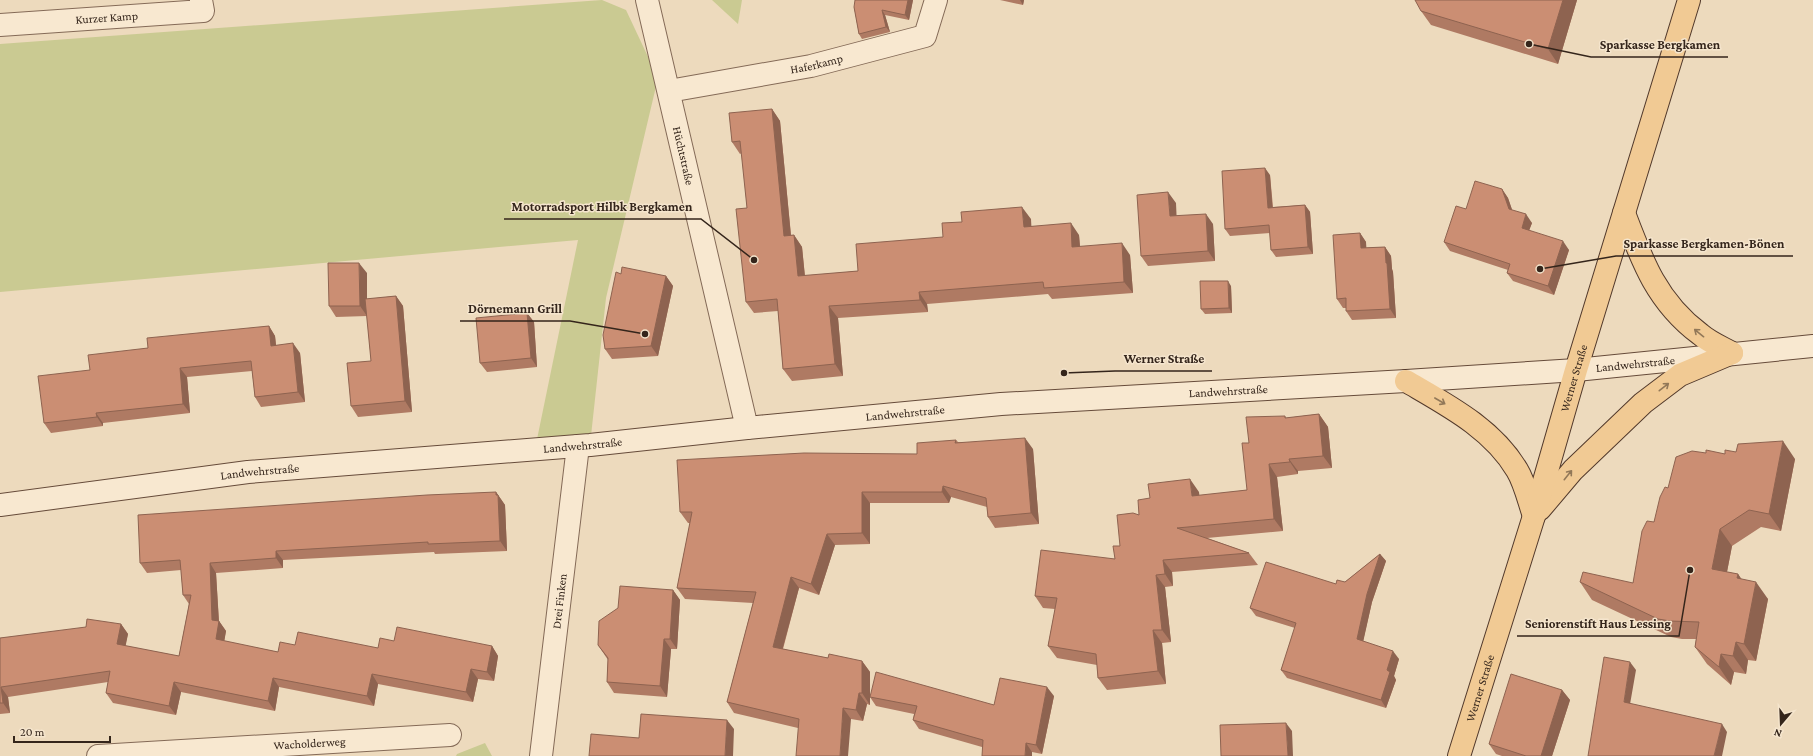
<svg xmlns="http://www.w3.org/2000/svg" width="1813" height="756" font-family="'Crimson Pro',serif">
<rect width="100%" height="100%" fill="#eddabd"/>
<path fill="#caca92" d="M602,0L626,10L658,78L606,298L590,445L535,449L578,240L0,292V44Z
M712,0H742L738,24Z
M485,743L492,756H456L457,754Z"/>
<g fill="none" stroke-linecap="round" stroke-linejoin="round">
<g stroke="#846a57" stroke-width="24">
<g id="street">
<path id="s1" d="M647,0L747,428"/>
<path id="s2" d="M0,25L203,11L201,0"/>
<path id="s3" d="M669,91L811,66L925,36L936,0"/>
<path id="s4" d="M98,756L450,735"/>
<path id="s5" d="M541,756L578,446"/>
</g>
</g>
<g stroke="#664b3a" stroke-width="24">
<g id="secondary">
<path id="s6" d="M0,505L248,472L590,445L747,428L1001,404L1406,381L1576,370L1813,346"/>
</g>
</g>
<g stroke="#52392b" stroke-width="24">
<g id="primary">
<path d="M1624,213C1642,261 1657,302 1700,334C1709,342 1721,347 1732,353"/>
<path d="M1406,381C1447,405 1492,428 1517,470C1525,483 1529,502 1534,516"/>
<path d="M1540,509L1573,470L1643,403L1680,375L1732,353"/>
<path id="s7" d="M1459,756L1534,516L1576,370L1689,0"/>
</g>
</g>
<use href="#street" stroke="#f8e8d0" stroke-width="22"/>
<use href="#secondary" stroke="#f8e8d0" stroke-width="22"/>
<use href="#primary" stroke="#f1ca94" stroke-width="22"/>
</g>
<path fill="#af7a63" d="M913,0L909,20L885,15L890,32L862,39L859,34L854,7Z
M1000,0H1024L1023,5Z
M1577,0L1558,64L1431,25L1421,11Z
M772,109L780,121L791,235H794L802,247L805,276L858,271L943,237L1031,219V226L1079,235L1080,247L1130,255L1133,293L1052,299L1048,294L927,304L928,312L838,318L843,376L792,381L783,369L778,311L754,313L746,302L747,208L742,153L740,154L732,142Z
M1270,175L1273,207L1305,205L1310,212L1313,254L1276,257L1271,250L1270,233L1230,236L1225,229Z
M1502,189L1508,198L1512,210L1532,223L1529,230L1569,250L1554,295L1513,281L1507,273L1508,270L1450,251L1444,242L1466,209Z
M1176,203V216L1213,224L1215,261L1148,266L1141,256Z
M1360,233L1366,242V248L1385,247L1391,256L1392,269L1393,272L1396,318L1352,320L1346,311V308H1343L1337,299Z
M367,273V299L396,296L403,306L412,412L358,417L351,406L371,361L367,316L336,317L329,306Z
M621,274L666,276L673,286L658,356L612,359L605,349Z
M1231,286L1232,313L1205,314L1201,309Z
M527,313L534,322L537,367L487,372L480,363Z
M269,326L275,336L276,345L300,353L305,402L261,407L255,397L252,371L187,377L190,413L103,423V426L51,433L44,423L90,370L148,348Z
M1319,414L1328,427L1332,468L1298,471V474L1277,477L1283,531L1207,538L1249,553L1258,565L1172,572L1173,586L1165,587L1171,642L1162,643L1166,684L1107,690L1098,678L1097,665L1057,658L1048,646L1055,609L1043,608L1035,596L1115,559L1120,546L1199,492V496L1247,490L1249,443L1285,416L1286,418Z
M956,440L958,442L1033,449L1039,524L995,528L988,517L987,507L951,497L949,503H870V544L835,545L819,595L799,588L783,649L828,658L862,661L870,672V705L867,704L863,721L851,719L798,728L734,713L727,702L753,603L685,599L677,588L690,523H688L680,512L917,454Z
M1736,452L1795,459L1781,531L1761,527L1732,546L1727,572L1738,574L1741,579L1768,599L1756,661L1748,660L1746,674L1734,672L1731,685L1707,664L1695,647L1696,639H1682L1671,637L1592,600L1580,582L1633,583L1654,522L1668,488L1706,453L1725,454Z
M496,492L505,505L507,551L435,554L434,552L283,560V568L216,573L219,621L226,631L224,641L278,652L295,645L378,648L394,641L492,646L498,656L494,681L478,679L473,702L378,684L374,706L279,687L275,711L181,692L176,715L113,703L106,693L108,682L8,697L10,713L0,714V638L121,624L128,634L125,646L179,656L189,604L183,595L181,570L147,573L140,563Z
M1380,554L1386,561L1372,602L1363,641L1399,659L1394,676L1396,680L1386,708L1287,678L1281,670L1295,628L1256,616L1250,608L1345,582Z
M673,590L680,600L677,649H671L667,697L614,693L607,682L608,660L598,645Z
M1562,690L1570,700L1552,756H1502L1496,754L1489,744Z
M1054,696L1042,754L1032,752L982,747L919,729L913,720L914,714L876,706L870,697L994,705Z"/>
<path fill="#8e6350" d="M908,0H913L909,20L905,15Z
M1020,0H1024L1023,5Z
M1563,0H1577L1558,64L1548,49Z
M882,10L885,15L890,32L886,27Z
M772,109L780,121L792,247L784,236Z
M1265,168L1270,175L1273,215L1268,208Z
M1502,189L1508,198L1515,218L1509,209Z
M1168,192L1176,203L1177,226L1170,216Z
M1305,205L1310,212L1313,254L1308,247Z
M1022,207L1031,219L1032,238L1024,227Z
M1206,214L1213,224L1215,261L1208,251Z
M1526,214L1532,223L1527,236L1522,228Z
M1071,223L1079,235L1081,259L1072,247Z
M1360,233L1366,242L1367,257L1361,248Z
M794,235L802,247L806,288L798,276Z
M1563,241L1569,250L1554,295L1548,286Z
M1122,243L1130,255L1133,293L1124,282Z
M1385,247L1391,256L1392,269L1393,272L1396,318L1390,309Z
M359,263L367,273V316L360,306Z
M666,276L673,286L658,356L651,346Z
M1228,281L1231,286L1232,313L1229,308Z
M919,292L927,304L928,312L920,300Z
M396,296L403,306L412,412L405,401Z
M829,306L838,318L843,376L835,364Z
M527,313L534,322L537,367L531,358Z
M269,326L275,336L277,355L271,346Z
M293,343L300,353L305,402L298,392Z
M180,368L187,377L190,413L183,404Z
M96,413L103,423V426L97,417Z
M1319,414L1328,427L1332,468L1323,456Z
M1025,438L1033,449L1039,524L1031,513Z
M1783,441L1795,459L1781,531L1769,514Z
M1289,459L1298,471V474L1290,462Z
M1269,464L1277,477L1283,531L1274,519Z
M1190,479L1199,492L1201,509L1192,496Z
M943,486L951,497L949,503L942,492Z
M496,492L505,505L507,551L500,541Z
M862,492L870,503V544L862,533Z
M1720,529L1732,546L1724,587L1712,569Z
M827,534L835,545L819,595L811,584Z
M276,551L283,560V568L276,558Z
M1380,554L1386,561L1372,602L1362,647L1357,639L1367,594Z
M1163,560L1172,572L1173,586L1165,574Z
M210,563L216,573L219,624V621L226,631L223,649L216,639L212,620Z
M1738,574L1750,591L1737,578Z
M1156,575L1165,587L1171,642L1162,630Z
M791,577L799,588L780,658L773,647Z
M1756,582L1768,599L1756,661L1744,644Z
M673,590L680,600L677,649L670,639Z
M121,624L128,634L124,654L117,644Z
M1153,630L1162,643L1166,684L1158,671Z
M664,639L671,649L667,697L660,686Z
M1736,642L1748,660L1746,674L1733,656Z
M492,646L498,656L494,681L487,672Z
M1393,651L1399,659L1394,676L1396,680L1386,708L1381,700L1387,670Z
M1721,654L1734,672L1731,685L1719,667Z
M862,661L870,672V705L862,693Z
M1630,662L1636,670L1629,710L1624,702Z
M471,669L478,679L473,702L466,692Z
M372,674L378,684L374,706L367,696Z
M273,678L279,687L275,711L268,701Z
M174,682L181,692L176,715L169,706Z
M1,687L8,697L10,713L3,703Z
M1047,687L1054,696L1042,754L1036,745Z
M1562,690L1570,700L1552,756H1541Z
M859,693L867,704L863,721L856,710Z
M843,708L851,719L848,756H840Z
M727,720L734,729L733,756H725Z
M1286,723L1292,731L1293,756H1288Z
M1722,724L1727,732L1722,756H1714Z
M1026,743L1032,752V756H1025Z"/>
<path fill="#cb8e73" stroke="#8e6350" d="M855,0H908L905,15L882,10L886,27L859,34L854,7Z
M1415,0H1563L1548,49L1421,11Z
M772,109L784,236L794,235L798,276L858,271L856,244L943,237L942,223L962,222L961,212L1022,207L1024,227L1071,223L1072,247L1122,243L1124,282L1044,288L1043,282L919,292L920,300L829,306L835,364L783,369L777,299L746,302L736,209L747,208L740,141L732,142L729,113Z
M1265,168L1268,208L1305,205L1308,247L1271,250L1269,225L1225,229L1222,171Z
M1475,181L1502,189L1509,209L1526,214L1522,228L1563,241L1548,286L1507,273L1510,264L1444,242L1456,206L1466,209Z
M1168,192L1170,216L1206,214L1208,251L1141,256L1137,195Z
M1360,233L1361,248L1385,247L1386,263H1387L1390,309L1346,311V298L1337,299L1333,235Z
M328,263H359L360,306H329Z
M622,267L666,276L651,346L605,349L603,335L616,272L621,274Z
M1200,281H1228L1229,308L1201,309Z
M396,296L405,401L351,406L347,363L371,361L365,299Z
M527,313L531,358L480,363L476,318Z
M269,326L271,346L293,343L298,392L255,397L251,361L180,368L183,404L96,413L97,417L44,423L38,376L90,370L88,355L148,348L147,338Z
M1319,414L1323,456L1289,459L1290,462L1269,464L1274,519L1177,528L1249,553L1163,560L1165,574L1156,575L1162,630H1153L1158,671L1098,678L1096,654L1048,646L1057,598L1035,596L1041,550L1115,559L1113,546H1120L1117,515L1133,513L1139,515L1138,500L1150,498L1148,484L1190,479L1192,496L1247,490L1242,443H1249L1246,417L1285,416V418Z
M1025,438L1031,513L988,517L986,498L943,486L942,492H862V533L827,534L811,584L791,577L773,647L828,658L829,654L862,661V693H859L856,710L843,708L840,756H796L799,719L727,702L756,592L677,588L692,512H680L677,460L804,453L917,454V443L956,440L955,443Z
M1783,441L1769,514L1749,510L1720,529L1712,569L1738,574L1737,578L1756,582L1744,644L1736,642L1733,656L1721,654L1719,667L1695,647L1699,622L1670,621L1658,619L1580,582L1583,572L1633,583L1642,531L1647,521L1654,522L1660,497L1665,487L1668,488L1676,457L1692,451L1706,453V450L1725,454V450L1736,452L1738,444Z
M496,492V495H498L500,541L428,544V542L276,551V558L210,563L212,620L219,621L216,639L278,652L280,642L295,645L298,632L378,648L380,638L394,641L397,627L492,646L487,672L471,669L466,692L372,674L367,696L273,678L268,701L174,682L169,706L106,693L110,671L1,687L3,703H0V638L86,627L87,619L121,624L117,644L179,656L191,595H183L180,560L140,563L138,515L427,495Z
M1380,554L1367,594L1357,639L1393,651L1387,670L1390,672L1381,700L1281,670L1296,623L1250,608L1266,562L1336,584L1337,580L1345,582Z
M620,586L673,590L670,639H664L660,686L607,682L608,658L598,645L599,621L618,608Z
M1604,657L1630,662L1624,702L1722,724L1714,756H1588Z
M876,672L994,705L1000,678L1047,687L1036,745L1026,743L1025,756H982L983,740L913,720L917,706L870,697Z
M1511,674L1562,690L1541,756H1526L1489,744Z
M641,714L727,720L725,756H589L591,734L639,738Z
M1286,723L1288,756H1221L1220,725Z"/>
<defs><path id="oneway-shaft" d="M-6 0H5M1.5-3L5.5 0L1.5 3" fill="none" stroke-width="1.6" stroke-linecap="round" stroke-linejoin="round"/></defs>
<g stroke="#927858">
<use href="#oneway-shaft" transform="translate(1699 333) rotate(-141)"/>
<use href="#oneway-shaft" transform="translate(1664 387) rotate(-38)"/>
<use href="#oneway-shaft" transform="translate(1440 401) rotate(30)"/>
<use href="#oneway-shaft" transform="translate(1568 475) rotate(-51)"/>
</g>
<g text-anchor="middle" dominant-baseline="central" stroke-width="3" stroke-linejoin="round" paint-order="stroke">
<g font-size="12" fill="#34251b" stroke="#f5e5cd">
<text stroke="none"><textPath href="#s2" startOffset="107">Kurzer Kamp</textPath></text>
<text stroke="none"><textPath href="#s3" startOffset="150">Haferkamp</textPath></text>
<text stroke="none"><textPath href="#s1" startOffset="160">Hüchtstraße</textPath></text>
<text stroke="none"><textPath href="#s6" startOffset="1642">Landwehrstraße</textPath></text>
<text stroke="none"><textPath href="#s7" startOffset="395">Werner Straße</textPath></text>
<text stroke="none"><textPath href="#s6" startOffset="1234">Landwehrstraße</textPath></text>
<text stroke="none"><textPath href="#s6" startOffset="910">Landwehrstraße</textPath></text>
<text stroke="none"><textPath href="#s6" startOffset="586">Landwehrstraße</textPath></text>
<text stroke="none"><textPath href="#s6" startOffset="262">Landwehrstraße</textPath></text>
<text stroke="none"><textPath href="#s5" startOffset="156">Drei Finken</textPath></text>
<text stroke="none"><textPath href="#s7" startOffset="71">Werner Straße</textPath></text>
<text stroke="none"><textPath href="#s4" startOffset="212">Wacholderweg</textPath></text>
</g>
</g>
<path fill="none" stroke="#34251b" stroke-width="1.5" d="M1529 44L1591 57H1728M754 260L701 219H504M1540 269L1616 256H1793M645 334L570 321H460M1064 373L1115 371H1212M1690 570L1679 636H1517"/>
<g fill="#34251b" stroke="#f5e5cd" stroke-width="1.5">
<circle cx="1529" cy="44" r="4"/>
<circle cx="754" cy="260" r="4"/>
<circle cx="1540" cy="269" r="4"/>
<circle cx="645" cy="334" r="4"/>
<circle cx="1064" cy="373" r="4"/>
<circle cx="1690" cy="570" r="4"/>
</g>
<g font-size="13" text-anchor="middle" font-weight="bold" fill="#34251b" stroke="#f5e5cd" stroke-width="3" stroke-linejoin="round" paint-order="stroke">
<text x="1660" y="49">Sparkasse Bergkamen</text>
<text x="602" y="211">Motorradsport Hilbk Bergkamen</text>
<text x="1704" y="248">Sparkasse Bergkamen-Bönen</text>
<text x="515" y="313">Dörnemann Grill</text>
<text x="1164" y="363">Werner Straße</text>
<text x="1598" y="628">Seniorenstift Haus Lessing</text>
</g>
<g transform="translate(1781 724) rotate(199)" stroke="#f5e5cd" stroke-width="3" paint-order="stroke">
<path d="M0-3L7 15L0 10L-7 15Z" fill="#34251b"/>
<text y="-6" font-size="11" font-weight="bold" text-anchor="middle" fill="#34251b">N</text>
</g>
<path d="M14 736v6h96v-6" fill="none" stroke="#34251b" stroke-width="2"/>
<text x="20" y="736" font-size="12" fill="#34251b" stroke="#f5e5cd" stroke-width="3" paint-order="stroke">20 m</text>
</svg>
